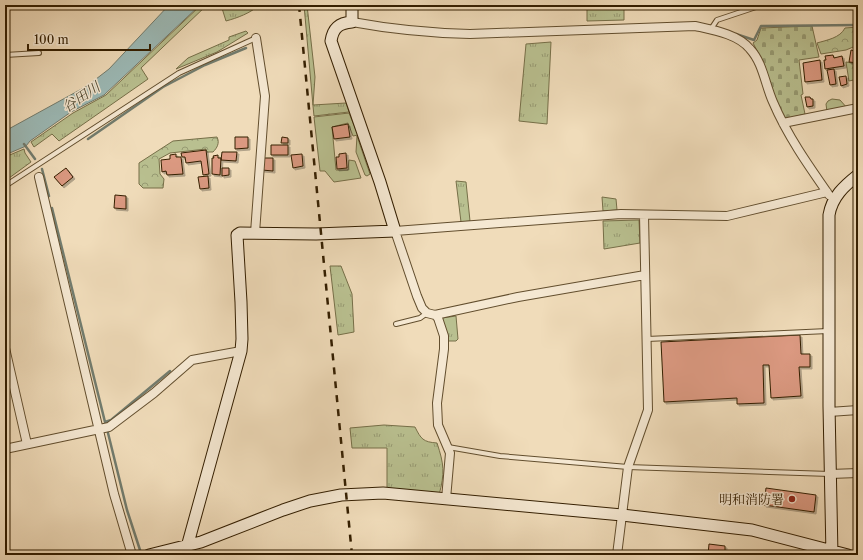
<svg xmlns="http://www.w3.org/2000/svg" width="863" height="560" font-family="'Libre Caslon Text','Noto Serif JP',serif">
<defs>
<pattern id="grass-tufts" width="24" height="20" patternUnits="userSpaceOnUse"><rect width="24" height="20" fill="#b9c090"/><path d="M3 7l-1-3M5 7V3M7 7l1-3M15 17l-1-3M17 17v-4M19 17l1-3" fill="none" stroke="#979b73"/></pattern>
<pattern id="forest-crowns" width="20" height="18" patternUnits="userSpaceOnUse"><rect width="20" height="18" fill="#b9c090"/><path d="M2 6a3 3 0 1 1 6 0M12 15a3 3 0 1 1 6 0" fill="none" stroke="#979b73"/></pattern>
<pattern id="cemetery-stones" width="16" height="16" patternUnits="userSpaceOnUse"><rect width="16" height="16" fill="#b9c090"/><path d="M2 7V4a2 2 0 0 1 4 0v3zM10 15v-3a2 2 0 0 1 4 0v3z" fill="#979b73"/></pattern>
<filter id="shadow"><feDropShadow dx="2" dy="2" stdDeviation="0" flood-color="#0004"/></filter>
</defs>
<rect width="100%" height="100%" fill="#f0dcba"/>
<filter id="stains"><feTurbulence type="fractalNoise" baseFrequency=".005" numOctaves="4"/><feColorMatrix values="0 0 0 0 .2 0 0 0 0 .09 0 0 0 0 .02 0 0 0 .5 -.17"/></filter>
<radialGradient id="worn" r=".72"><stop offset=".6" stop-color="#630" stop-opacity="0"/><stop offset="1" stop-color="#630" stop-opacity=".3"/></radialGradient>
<path fill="url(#grass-tufts)" stroke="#766f48" d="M201,5H207L141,68L148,79L59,141L52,134L34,147L31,142L73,113L106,95Z
M221,5H259C251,13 237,18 226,21Z
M304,5H307L315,77L313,105L346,103L349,112L314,116L313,106Z
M587,5H624V20L587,21Z
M246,31L248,33L217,52L176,69L188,58L229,40V37Z
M551,42L547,124L519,121L526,44Z
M24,149L25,153L31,162L5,181V157Z
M456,181L466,182L470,221L461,222Z
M602,197L616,199L617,210L603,211Z
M639,220L640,243L604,249L603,221Z
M330,266H341L352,294L354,332L338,335Z
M456,316L458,339L456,341H448L441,321L442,318Z
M384,425L415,427C421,439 423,442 437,443C444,464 445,473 439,495L387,489V448H352L350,428Z"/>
<path fill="url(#forest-crowns)" stroke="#766f48" d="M858,27V45L846,50L821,54L817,43C827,40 840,38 845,28Z
M846,62L858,64V79L849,81Z
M217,137C220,143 217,148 213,152H207L206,149L170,153L159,159L160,174L164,179L163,188H143L139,184V163L173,141Z"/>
<path fill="url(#cemetery-stones)" stroke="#766f48" d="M812,26L819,57L799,60L803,94L801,95L805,114L785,119L776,100L764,64L753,43L757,40L761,28Z"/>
<path fill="#b9c090" stroke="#766f48" d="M832,99L840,100L848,109L827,112L826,104L828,101Z
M349,113L358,135L353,136L348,123L332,127L336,170H348L349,160L355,161L361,178L334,182L325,171H320L314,117Z
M357,136L370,174L367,176L365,175L356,152Z"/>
<path fill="#9cbab7" stroke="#727c6e" d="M169,5H200L104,95L71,112L30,141L26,146L5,155V131L87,86L109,69Z"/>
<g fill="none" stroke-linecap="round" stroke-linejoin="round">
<path stroke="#727c6e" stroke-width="2.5" d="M736,34L754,40L761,26L858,25
M88,139L163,87L205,65L246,48
M24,144L35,159
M42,169L49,196
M52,208L105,422L111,420L170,371
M108,433L127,510L140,550"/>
</g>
<path fill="#db9981" stroke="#331e00" filter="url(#shadow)" d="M851,50L858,52V63L849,62Z
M833,55L834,58L842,56L844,66L825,69L824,60H826L825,56Z
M820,60L822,80L805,82L803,63Z
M834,69L836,84L830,85L827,70Z
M846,76L847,84L841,86L839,77Z
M805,97H810L811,99H813V106L807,107Z
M348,124L350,137L334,139L332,127Z
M235,137H248V148L235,149Z
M282,137L288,138V143H281Z
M271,145H288V155H271Z
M206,150L209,174L203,175L201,161L186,163L185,157H182L181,153Z
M222,152H237L236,161L221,160Z
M346,153L347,168L337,169L336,157H339V154Z
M176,154V157H181L183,174L167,175L166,171L162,172L161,160L170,159V155Z
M302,154L303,166L293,168L291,155Z
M218,155V158H221L220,175L212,174V158H214L213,156Z
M263,158H273V171L262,170Z
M66,168L73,177L62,186L54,177Z
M222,168H229V175L222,176Z
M208,176L209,188L200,189L198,177Z
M115,195L126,196V209L114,208Z
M800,335L801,354H810V367H799L801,396L771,398L769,365H763L764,403L737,404V398L664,402L661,342Z
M766,488L816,495L814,512L764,505Z
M709,544L725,546V552L716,551V555H708Z"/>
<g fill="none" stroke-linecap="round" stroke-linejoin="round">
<g stroke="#624e2e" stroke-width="6">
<path id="lane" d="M711,29L717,20L762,5
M5,55L39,53
M5,186L179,73L256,38
M396,324L420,318L427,313
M647,339L828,331
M448,447L500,456L628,467L830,474"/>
</g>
<g stroke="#624e2e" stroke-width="10">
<path id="street" d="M352,22C390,29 430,33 470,34L695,26C713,30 738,34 750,49C763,63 765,84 773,102C787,135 808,165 829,195
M783,123L858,108
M39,177L114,494L132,555
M255,233L265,96L256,38
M435,315L518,297L645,275
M5,348L27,444
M829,412L858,410
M5,449L109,427L154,393L192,360L241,351
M830,474L858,473
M446,499L450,453L438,425L437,403L444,349V336L438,318L435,315L427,313L422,308L417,296L395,231L621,214L727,216L827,192
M617,555L628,467L648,410L644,215"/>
</g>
<g stroke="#331e00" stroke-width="13">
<path id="secondary" d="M187,547L241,351L242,339L241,302L237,235L240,233L316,234L395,231L380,182L331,41C333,28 339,23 352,22V5
M149,555L201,542L283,510L310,501L341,495L383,493L622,515L752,530L848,555
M832,555L829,406V215C832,197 844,186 858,175"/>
</g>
<use href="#lane" stroke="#f5e8d2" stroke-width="4"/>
<use href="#street" stroke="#f5e8d2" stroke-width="8"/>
<use href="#secondary" stroke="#f5e8d2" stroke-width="11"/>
<path stroke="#331e00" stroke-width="2.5" stroke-dasharray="7 7" stroke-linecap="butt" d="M299,5L352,555"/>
</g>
<circle fill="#8f2418" stroke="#f5e8d2" stroke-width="1.5" cx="792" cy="499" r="4"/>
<g text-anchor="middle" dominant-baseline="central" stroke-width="3" stroke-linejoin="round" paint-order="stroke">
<g font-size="13" fill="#331e00" stroke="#f5e8d2" text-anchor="end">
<text x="784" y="499">明和消防署</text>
</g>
<g font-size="14" font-style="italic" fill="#524d37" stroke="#f5e8d2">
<text transform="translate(81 97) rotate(-34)">谷田川</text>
</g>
</g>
<rect width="863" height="560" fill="none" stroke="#f0dcba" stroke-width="20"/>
<rect x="6" y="6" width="851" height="548" fill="none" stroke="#331e00" stroke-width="2"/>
<rect x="10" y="10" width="843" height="540" fill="none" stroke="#331e00"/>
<path d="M28 44v6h122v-6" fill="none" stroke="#331e00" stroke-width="2"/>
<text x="34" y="44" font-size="12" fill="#331e00" stroke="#f5e8d2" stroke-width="3" paint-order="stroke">100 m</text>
<rect width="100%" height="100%" filter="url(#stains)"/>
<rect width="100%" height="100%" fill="url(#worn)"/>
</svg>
